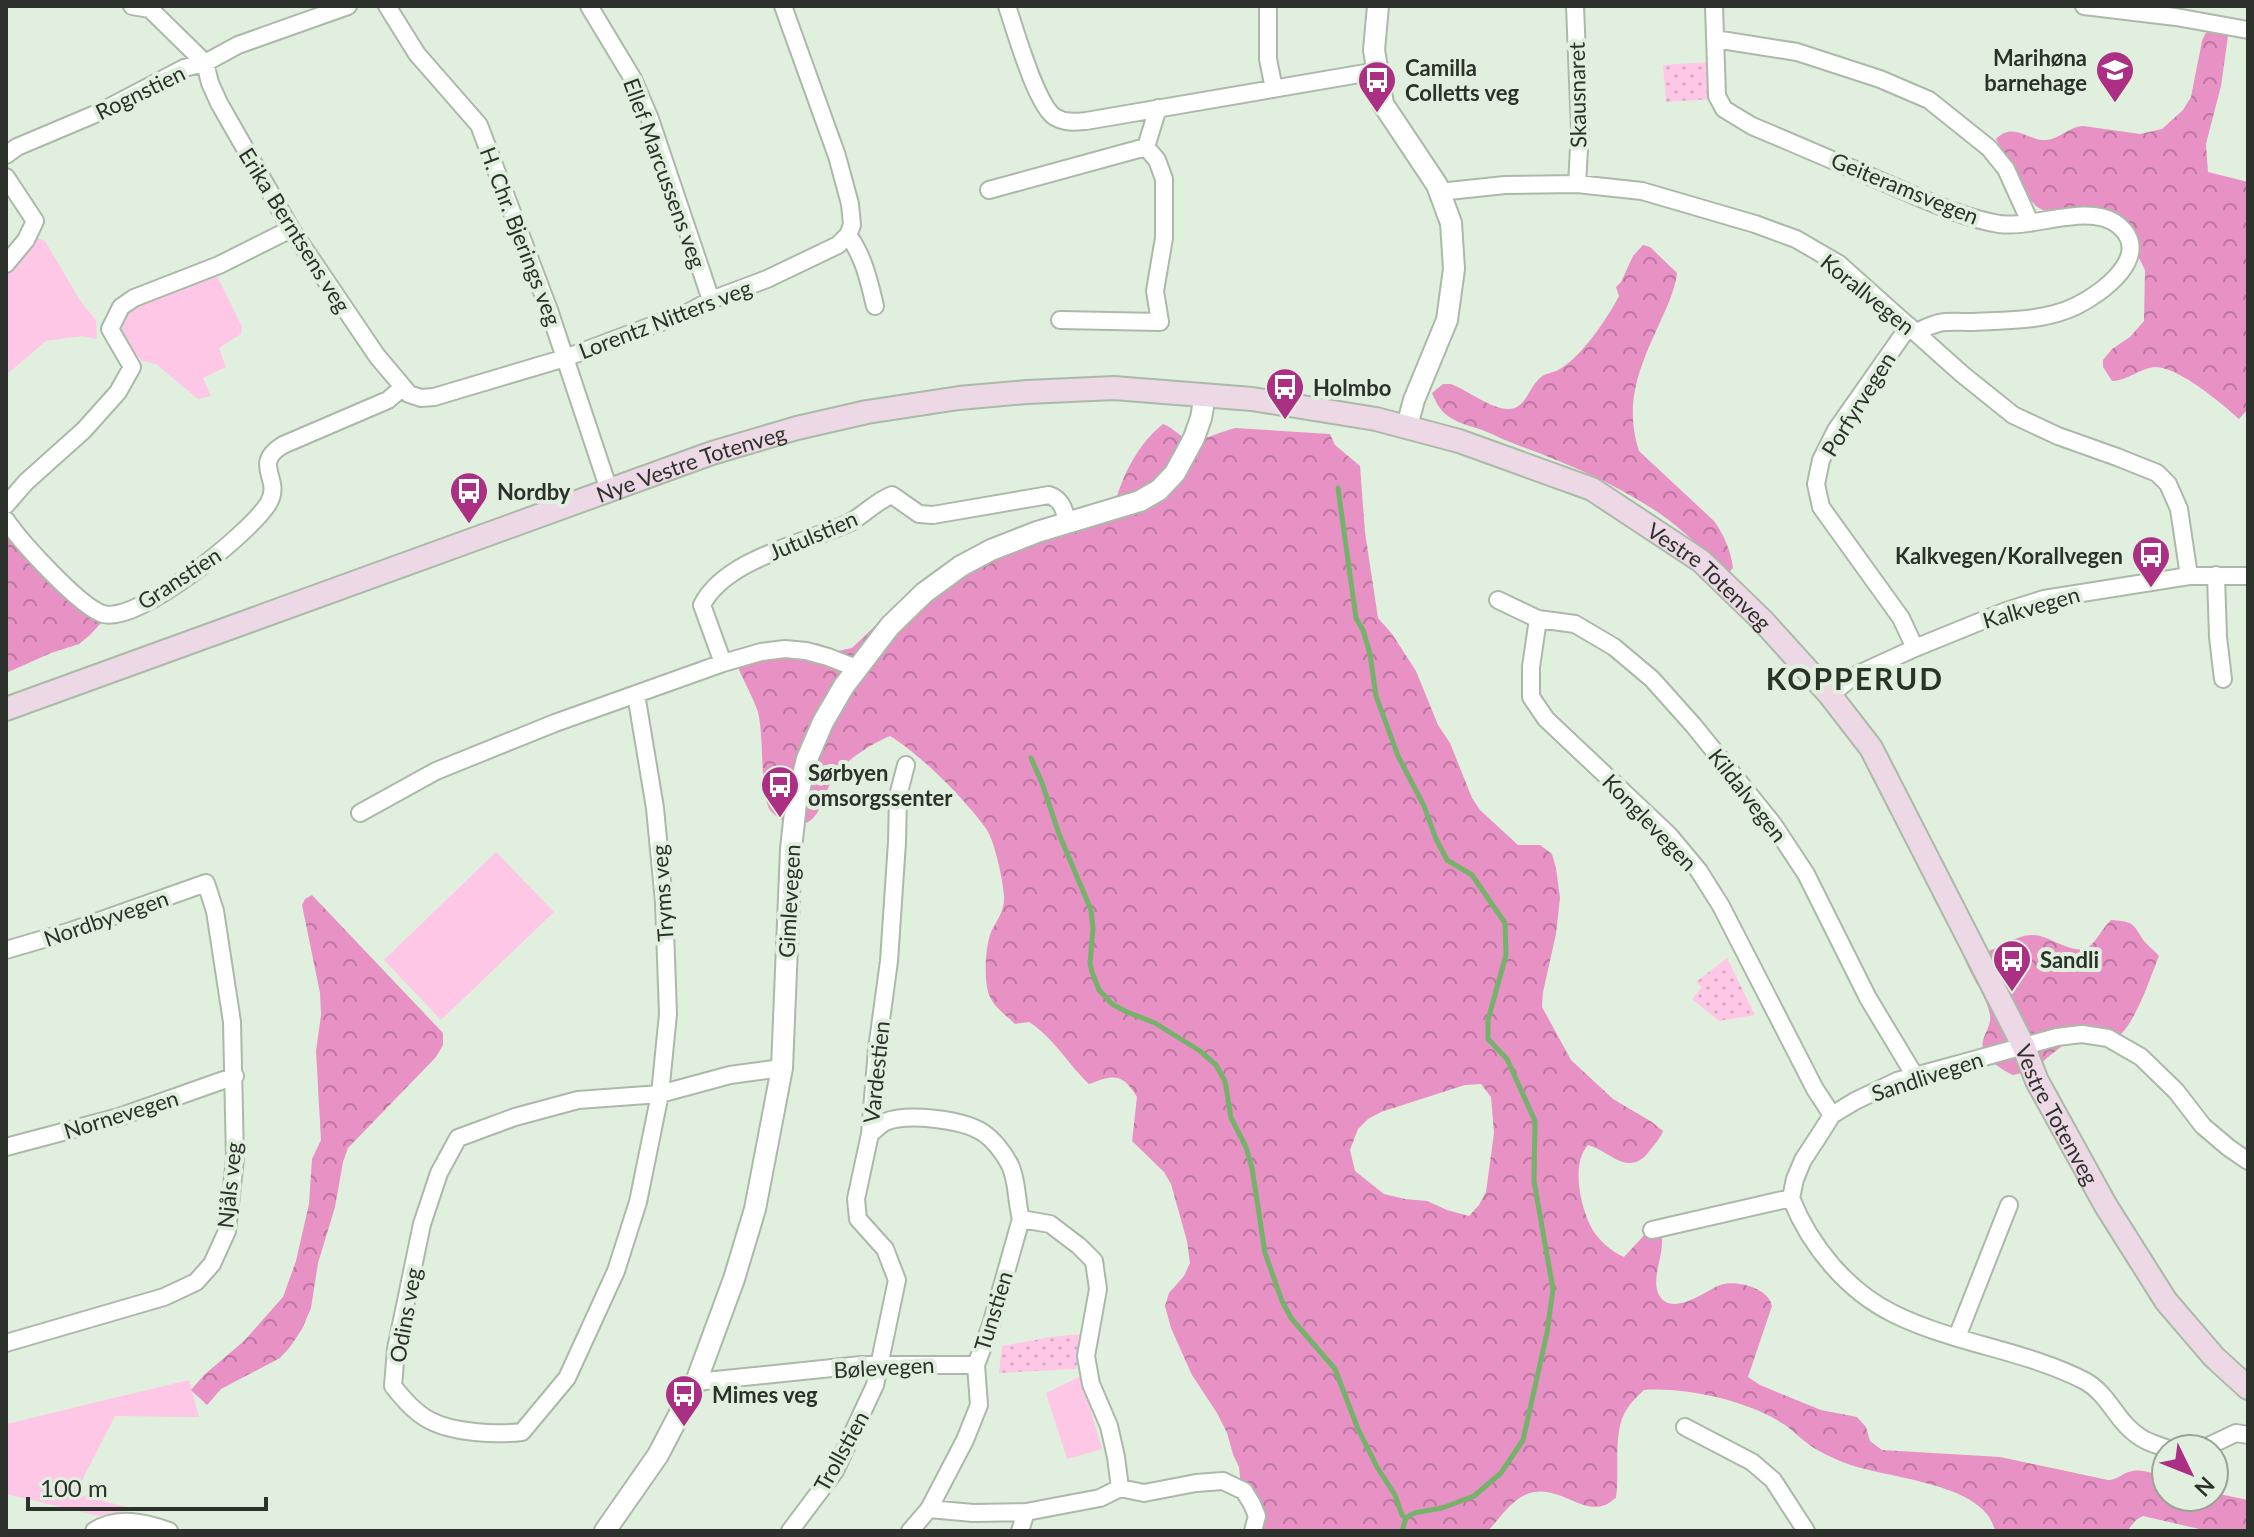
<svg xmlns="http://www.w3.org/2000/svg" width="2254" height="1537" font-family="Lato,sans-serif">
<defs>
<pattern id="forest-crowns" width="20" height="18" patternUnits="userSpaceOnUse" patternTransform="scale(2)"><rect width="20" height="18" fill="#e791c5"/><path d="M2 6a3 3 0 1 1 6 0M12 15a3 3 0 1 1 6 0" fill="none" stroke="#bb77a0"/></pattern>
<pattern id="park-dots" width="8" height="8" patternUnits="userSpaceOnUse" patternTransform="scale(2)"><rect width="8" height="8" fill="#fec7e6"/><path d="M2 2h.1M6 6h.1" fill="none" stroke="#daabc5" stroke-width="1.8" stroke-linecap="round"/></pattern>
</defs>
<rect width="100%" height="100%" fill="#e1efde"/>
<path fill="#fec7e6" d="M33,236L45,241L81,302L96,320L97,339L82,336L46,341L6,375V271Z
M207,273L218,278L242,327L241,334L219,348L226,367L203,378L211,396L198,399L156,364L142,361L118,332L117,321L128,308Z
M496,852L554,912L441,1020L384,960Z
M1081,1376L1102,1449L1067,1459L1046,1393Z
M189,1380L199,1417L115,1416L75,1494L127,1507L124,1512L99,1516L6,1494V1424Z"/>
<path fill="url(#forest-crowns)" fill-rule="evenodd" d="M2214,27H2218L2228,36L2221,86L2206,144L2208,172L2248,182V409L2239,419C2223,404 2176,365 2154,367C2139,369 2127,381 2112,381L2103,367V360L2112,349L2130,337L2144,321L2145,270L2139,258L2135,236L2094,209L2043,210L2037,207L2027,196L1996,139C2013,121 2028,141 2046,140C2060,139 2068,127 2083,126L2140,134L2162,129L2183,110L2191,97L2202,41L2205,34Z
M1643,245L1650,247L1677,273C1675,289 1668,305 1661,320C1641,364 1623,401 1639,451L1714,521C1724,535 1731,551 1733,568L1728,573C1706,553 1684,530 1659,513C1627,492 1592,474 1556,460C1536,451 1514,445 1494,435C1467,422 1444,426 1432,393L1443,384H1451C1469,391 1489,408 1508,409C1525,409 1528,390 1538,380C1545,372 1552,374 1560,369C1582,356 1607,319 1619,296L1616,287L1621,282L1633,256Z
M1163,424C1172,427 1177,434 1185,438C1197,445 1221,431 1235,428L1330,434L1335,445L1360,466L1365,532L1378,618L1392,634L1416,671L1438,725L1450,743L1472,798L1480,810L1518,845H1540L1552,854L1556,868L1560,898L1556,934L1543,992L1542,1007L1571,1060L1613,1099L1652,1122L1663,1131C1660,1139 1653,1146 1648,1153C1627,1177 1610,1151 1588,1145C1571,1164 1580,1205 1591,1227C1597,1239 1612,1252 1624,1257L1648,1231L1661,1234C1666,1253 1650,1277 1659,1295C1672,1318 1707,1290 1720,1285C1736,1279 1769,1288 1772,1306L1748,1377L1760,1385L1821,1410L1857,1417L1866,1427L1870,1441L1882,1450L2000,1457L2108,1480C2118,1480 2123,1472 2133,1471C2143,1469 2156,1475 2166,1477V1497H2214V1493L2248,1500V1531H2208L2143,1516L2136,1520L2127,1531H1999L1994,1528C1983,1483 1885,1478 1848,1464C1837,1460 1824,1454 1814,1448C1804,1442 1795,1432 1785,1425C1749,1401 1687,1387 1644,1390C1638,1396 1631,1402 1627,1409C1612,1430 1620,1473 1616,1498C1612,1500 1609,1504 1605,1505C1580,1515 1556,1481 1525,1495C1510,1502 1499,1519 1488,1531H1258L1242,1496L1239,1467L1233,1454L1227,1433L1217,1413L1192,1375L1171,1328L1165,1306L1169,1293L1184,1276L1190,1263L1187,1241L1171,1184L1164,1172L1132,1141L1137,1097C1122,1072 1113,1075 1089,1084C1068,1064 1054,1038 1029,1022L1015,1024C1007,1016 995,1008 990,997C983,982 985,944 992,930C998,919 1005,909 1004,896C1003,880 995,843 987,830C967,801 920,754 890,736C874,742 845,761 835,775C822,792 822,831 790,824C785,823 774,815 770,810C760,794 764,735 758,712C753,697 744,682 738,667L803,645L817,643L838,651L852,648L900,602L945,564L976,546L1024,529L1113,511C1121,478 1136,446 1163,424ZM1481,1084L1491,1097L1494,1133L1486,1192L1479,1205L1469,1216L1447,1210L1427,1201L1405,1199L1384,1194L1355,1171L1350,1150L1358,1129L1368,1119L1381,1112L1465,1085Z
M6,524L72,587L111,612L90,635L79,644L51,653L6,673Z
M312,895L443,1033V1045L436,1057L348,1148L343,1162L335,1207L318,1263L311,1308L302,1329L290,1347L280,1358L221,1389L207,1405L191,1390L204,1375L244,1341L283,1297L296,1261L309,1204L312,1159L321,1140L316,1051L321,1015L320,993L302,905L305,899Z
M2111,920C2135,922 2132,923 2144,941C2148,946 2155,951 2159,956C2148,982 2133,1037 2103,1047C2072,1029 2060,1049 2037,1066C2030,1071 2021,1073 2013,1075C2002,1070 1990,1062 1984,1051C1978,1039 1992,1029 1990,1015C1986,993 1968,974 1962,951C1988,962 2010,934 2033,935C2048,935 2073,955 2087,948C2096,943 2103,927 2111,920Z"/>
<path fill="url(#park-dots)" d="M1710,62L1712,99L1666,102L1663,65Z
M1727,958L1755,1015L1719,1021L1692,999L1702,987L1696,982Z
M1083,1334L1076,1369L999,1373L1002,1346L1051,1337Z"/>
<g fill="none" stroke-linecap="round" stroke-linejoin="round">
<path stroke="#75b36a" stroke-width="5" d="M1338,488L1356,618L1363,630L1370,654L1376,696L1398,756L1424,806L1436,839L1447,860L1472,875L1505,923L1506,955L1488,1020V1039L1507,1059L1535,1121L1534,1181L1553,1289L1547,1333L1523,1440L1501,1473L1474,1496L1442,1508L1414,1513L1406,1518L1402,1531
M1031,758L1042,783L1059,834L1091,910L1093,928L1090,963L1092,972L1099,990L1112,1004L1127,1012L1155,1023L1200,1051L1216,1065L1225,1081L1231,1118L1246,1147L1252,1168L1265,1253L1282,1301L1291,1318L1335,1369L1358,1429L1377,1467L1395,1495L1402,1515L1406,1518"/>
<g stroke="#abb9a9" stroke-width="20">
<path id="minor" d="M132,6L150,9L205,63L210,83L219,103L291,229L377,356L409,394L421,398L434,397L565,358L691,311L711,300L767,279L838,245L848,235C864,257 869,281 875,306
M387,6L417,54L479,125L549,310L609,490
M589,6L633,79L650,119L711,300
M783,6L837,156L850,204L852,225L848,235
M1007,6C1015,29 1036,105 1055,117C1065,123 1074,122 1086,121L1377,71
M1268,6V59L1274,89
M1575,6L1580,130L1577,184
M1714,6L1717,96L1724,109L1752,126C1800,146 1848,167 1897,188C1930,202 1964,218 1999,224C2033,229 2089,202 2118,225C2155,255 2101,294 2076,306C2043,322 2004,320 1969,322C1959,322 1948,321 1939,323C1931,325 1923,329 1916,332
M2084,6L2176,17L2248,30
M1715,39L1797,52L1880,79L1929,100L1989,148L2006,169L2030,222
M6,155L17,147L100,112L184,68L205,63L238,45L348,6
M6,177L35,221L26,240L6,264
M989,190L1146,147
M1439,192L1505,185L1577,184L1642,191L1755,224L1796,239L1839,264L1962,374L2013,415L2058,436L2117,457L2157,473L2168,484L2179,509L2189,576
M1060,320L1160,322L1155,291L1164,238V179L1157,160L1146,147L1158,108
M1909,326L1836,430L1821,460L1816,484L1821,507L1901,618L1915,648
M6,505L26,482L84,430L118,392L132,367L110,329L121,307L134,298L219,265L291,229
M6,520C20,541 80,607 103,614C138,624 249,534 268,504C284,479 250,465 283,445L388,400L402,388
M2216,575L2218,637L2223,679
M1498,600L1538,619L1575,624L1614,647L1652,679L1694,726L1773,824L1806,874L1868,998L1915,1076
M1538,619L1531,667V697L1546,719L1669,835L1699,871L1721,906L1815,1089L1832,1115
M723,663L702,605C725,559 805,543 849,523C864,515 876,501 892,495L919,514L933,515L1049,495C1063,500 1064,511 1068,523
M636,694L655,808L664,902L668,1014L660,1094L638,1202L616,1271L567,1378L522,1432C496,1435 453,1433 429,1420C414,1412 403,1399 393,1386L396,1349L422,1224L439,1173L458,1138L515,1117L578,1100L660,1094L730,1075L782,1068
M1830,695L1854,676L1915,648L2006,611L2044,599L2189,576H2248
M360,813L436,771L555,723L723,663L761,652L785,649L806,651L828,657L856,668
M6,950L71,931L206,883L215,911L232,1022L235,1159L227,1231L212,1264L196,1282L164,1297L6,1343
M870,1134C874,1131 880,1125 885,1122C907,1113 961,1119 982,1132C993,1139 1004,1153 1010,1165C1018,1182 1016,1201 1021,1219L991,1325L976,1365L979,1405L965,1440L929,1509L910,1531
M6,1147L119,1117L235,1076
M1791,1198C1810,1246 1847,1291 1894,1314C1955,1344 2025,1350 2085,1381C2109,1394 2117,1423 2140,1437C2148,1443 2159,1445 2168,1449
M1021,1219L1050,1224L1079,1246L1094,1261L1098,1289L1086,1356L1091,1384L1109,1426L1116,1457L1120,1488
M1652,1230L1791,1198L1795,1179L1803,1160L1820,1134L1832,1115L1855,1101L1897,1081L2057,1037L2082,1034L2108,1038L2141,1057L2176,1091L2203,1126L2229,1148L2248,1161
M1957,1337L2009,1205
M696,1382L861,1365H976
M1685,1427L1752,1462L1773,1480L1806,1531
M2202,1449L2236,1433L2248,1435
M929,1509L973,1513L1026,1512L1100,1498L1120,1488L1144,1493L1196,1483L1223,1481L1244,1491L1252,1504L1257,1516L1253,1531
M94,1531C117,1516 144,1522 169,1531
M790,1531L835,1471L875,1385L897,1280L885,1249L858,1219L856,1199L870,1134L877,1049L889,961L897,842L898,796L906,765
M1020,1531L1026,1512"/>
</g>
<g stroke="#abb9a9" stroke-width="24">
<path id="tertiary" d="M1378,6L1374,50L1383,104L1437,185L1451,223L1454,269L1447,320L1414,400L1407,426
M605,1531L658,1455L696,1382L734,1279L755,1209L782,1068L791,849L796,803L807,759L823,722L844,686L890,626L924,593L961,566L991,550L1037,532L1140,501L1159,490L1175,473L1194,438L1201,418L1205,395"/>
</g>
<g stroke="#abb9a9" stroke-width="26">
<g id="secondary">
<path id="s1" d="M6,709L712,453L797,428L867,412L959,398L1027,392L1114,388L1252,399L1376,419L1459,441L1592,489L1701,561L1763,621L1830,695L1871,748L2023,1045L2037,1081L2106,1206L2166,1301L2214,1357L2248,1388"/>
</g>
</g>
<use href="#minor" stroke="#fff" stroke-width="16"/>
<use href="#tertiary" stroke="#fff" stroke-width="20"/>
<use href="#secondary" stroke="#edd8e5" stroke-width="22"/>
</g>
<defs>
<g id="school-pin" transform="scale(2)"><path d="M0 17L-7.5 6A9.5 9.5 0 1 1 7.5 6Z" fill="#ab3084" stroke="#e1efde"/><path d="M0-5L7-2L0 1L-7-2ZM-4 1L0 2.5L4 1V4Q0 6-4 4Z" fill="#fff"/></g>
<g id="bus-pin" transform="scale(2)"><path d="M0 17L-7.5 6A9.5 9.5 0 1 1 7.5 6Z" fill="#ab3084" stroke="#e1efde"/><path d="M-5-6H5V4H4V6H2V4H-2V6H-4V4H-5ZM-3.5-4V0h7V-4ZM-3.5 1.2v1.5H-2V1.2ZM2 1.2v1.5H3.5V1.2Z" fill="#fff"/></g>
</defs>
<g fill-rule="evenodd">
<use href="#school-pin" x="2115" y="70"/>
<use href="#bus-pin" x="1377" y="80"/>
<use href="#bus-pin" x="1285" y="387"/>
<use href="#bus-pin" x="469" y="491"/>
<use href="#bus-pin" x="2151" y="555"/>
<use href="#bus-pin" x="780" y="785"/>
<use href="#bus-pin" x="2012" y="959"/>
<use href="#bus-pin" x="684" y="1394"/>
</g>
<g text-anchor="middle" dominant-baseline="central" stroke-width="8" stroke-linejoin="round" paint-order="stroke">
<g font-size="22" font-weight="bold" fill="#2c312b" stroke="#e1efde" text-anchor="start">
<text x="2087" y="57" text-anchor="end">Marihøna<tspan x="2087" dy="25">barnehage</tspan></text>
<text x="1405" y="67">Camilla<tspan x="1405" dy="25">Colletts veg</tspan></text>
<text x="1313" y="387">Holmbo</text>
<text x="497" y="491">Nordby</text>
<text x="2123" y="555" text-anchor="end">Kalkvegen/Korallvegen</text>
<text x="808" y="772">Sørbyen<tspan x="808" dy="25">omsorgssenter</tspan></text>
<text x="2040" y="959">Sandli</text>
<text x="712" y="1394">Mimes veg</text>
</g>
<g font-size="22" fill="#2c312b" stroke="#e1efde">
<text transform="translate(140 92) rotate(-26)">Rognstien</text>
<text transform="translate(1577 95) rotate(-91)">Skausnaret</text>
<text transform="translate(665 173) rotate(70)">Ellef Marcussens veg</text>
<text transform="translate(1905 188) rotate(22)">Geiteramsvegen</text>
<text transform="translate(295 230) rotate(58)">Erika Berntsens veg</text>
<text transform="translate(521 236) rotate(69)">H. Chr. Bjerings veg</text>
<text transform="translate(1868 294) rotate(39)">Korallvegen</text>
<text transform="translate(665 319) rotate(-21)">Lorentz Nitters veg</text>
<text transform="translate(1858 404) rotate(-58)">Porfyrvegen</text>
<text stroke="none"><textPath href="#s1" startOffset="728">Nye Vestre Totenveg</textPath></text>
<text transform="translate(813 535) rotate(-23)">Jutulstien</text>
<text transform="translate(179 578) rotate(-33)">Granstien</text>
<text stroke="none"><textPath href="#s1" startOffset="1798">Vestre Totenveg</textPath></text>
<text transform="translate(2031 607) rotate(-16)">Kalkvegen</text>
<text transform="translate(1748 795) rotate(52)">Kildalvegen</text>
<text transform="translate(1650 822) rotate(46)">Konglevegen</text>
<text transform="translate(662 893) rotate(-94)">Tryms veg</text>
<text transform="translate(789 901) rotate(-87)">Gimlevegen</text>
<text transform="translate(106 918) rotate(-19)">Nordbyvegen</text>
<text transform="translate(876 1072) rotate(-84)">Vardestien</text>
<text transform="translate(1927 1076) rotate(-18)">Sandlivegen</text>
<text transform="translate(121 1114) rotate(-17)">Nornevegen</text>
<text stroke="none"><textPath href="#s1" startOffset="2446">Vestre Totenveg</textPath></text>
<text transform="translate(229 1185) rotate(-84)">Njåls veg</text>
<text transform="translate(993 1311) rotate(-73)">Tunstien</text>
<text transform="translate(405 1315) rotate(-80)">Odins veg</text>
<text transform="translate(884 1367) rotate(-3)">Bølevegen</text>
<text transform="translate(841 1451) rotate(-61)">Trollstien</text>
</g>
<g font-size="30" font-weight="bold" letter-spacing="2" fill="#293427" stroke="#e1efde">
<text x="1855" y="678">KOPPERUD</text>
</g>
</g>
<rect width="2254" height="1537" fill="none" stroke="#2c312b" stroke-width="16"/>
<g transform="translate(2190 1473) rotate(133)"><circle r="38" fill="#e1efde" stroke="#99a396" stroke-width="2"/>
<path d="M0-6L14 30L0 20L-14 30Z" fill="#ab3084"/>
<text y="-12" font-size="22" font-weight="bold" text-anchor="middle" fill="#2c312b">N</text>
</g>
<path d="M28 1497v12h238v-12" fill="none" stroke="#2c312b" stroke-width="4"/>
<text x="40" y="1497" font-size="24" fill="#2c312b" stroke="#e1efde" stroke-width="6" paint-order="stroke">100 m</text>
</svg>
